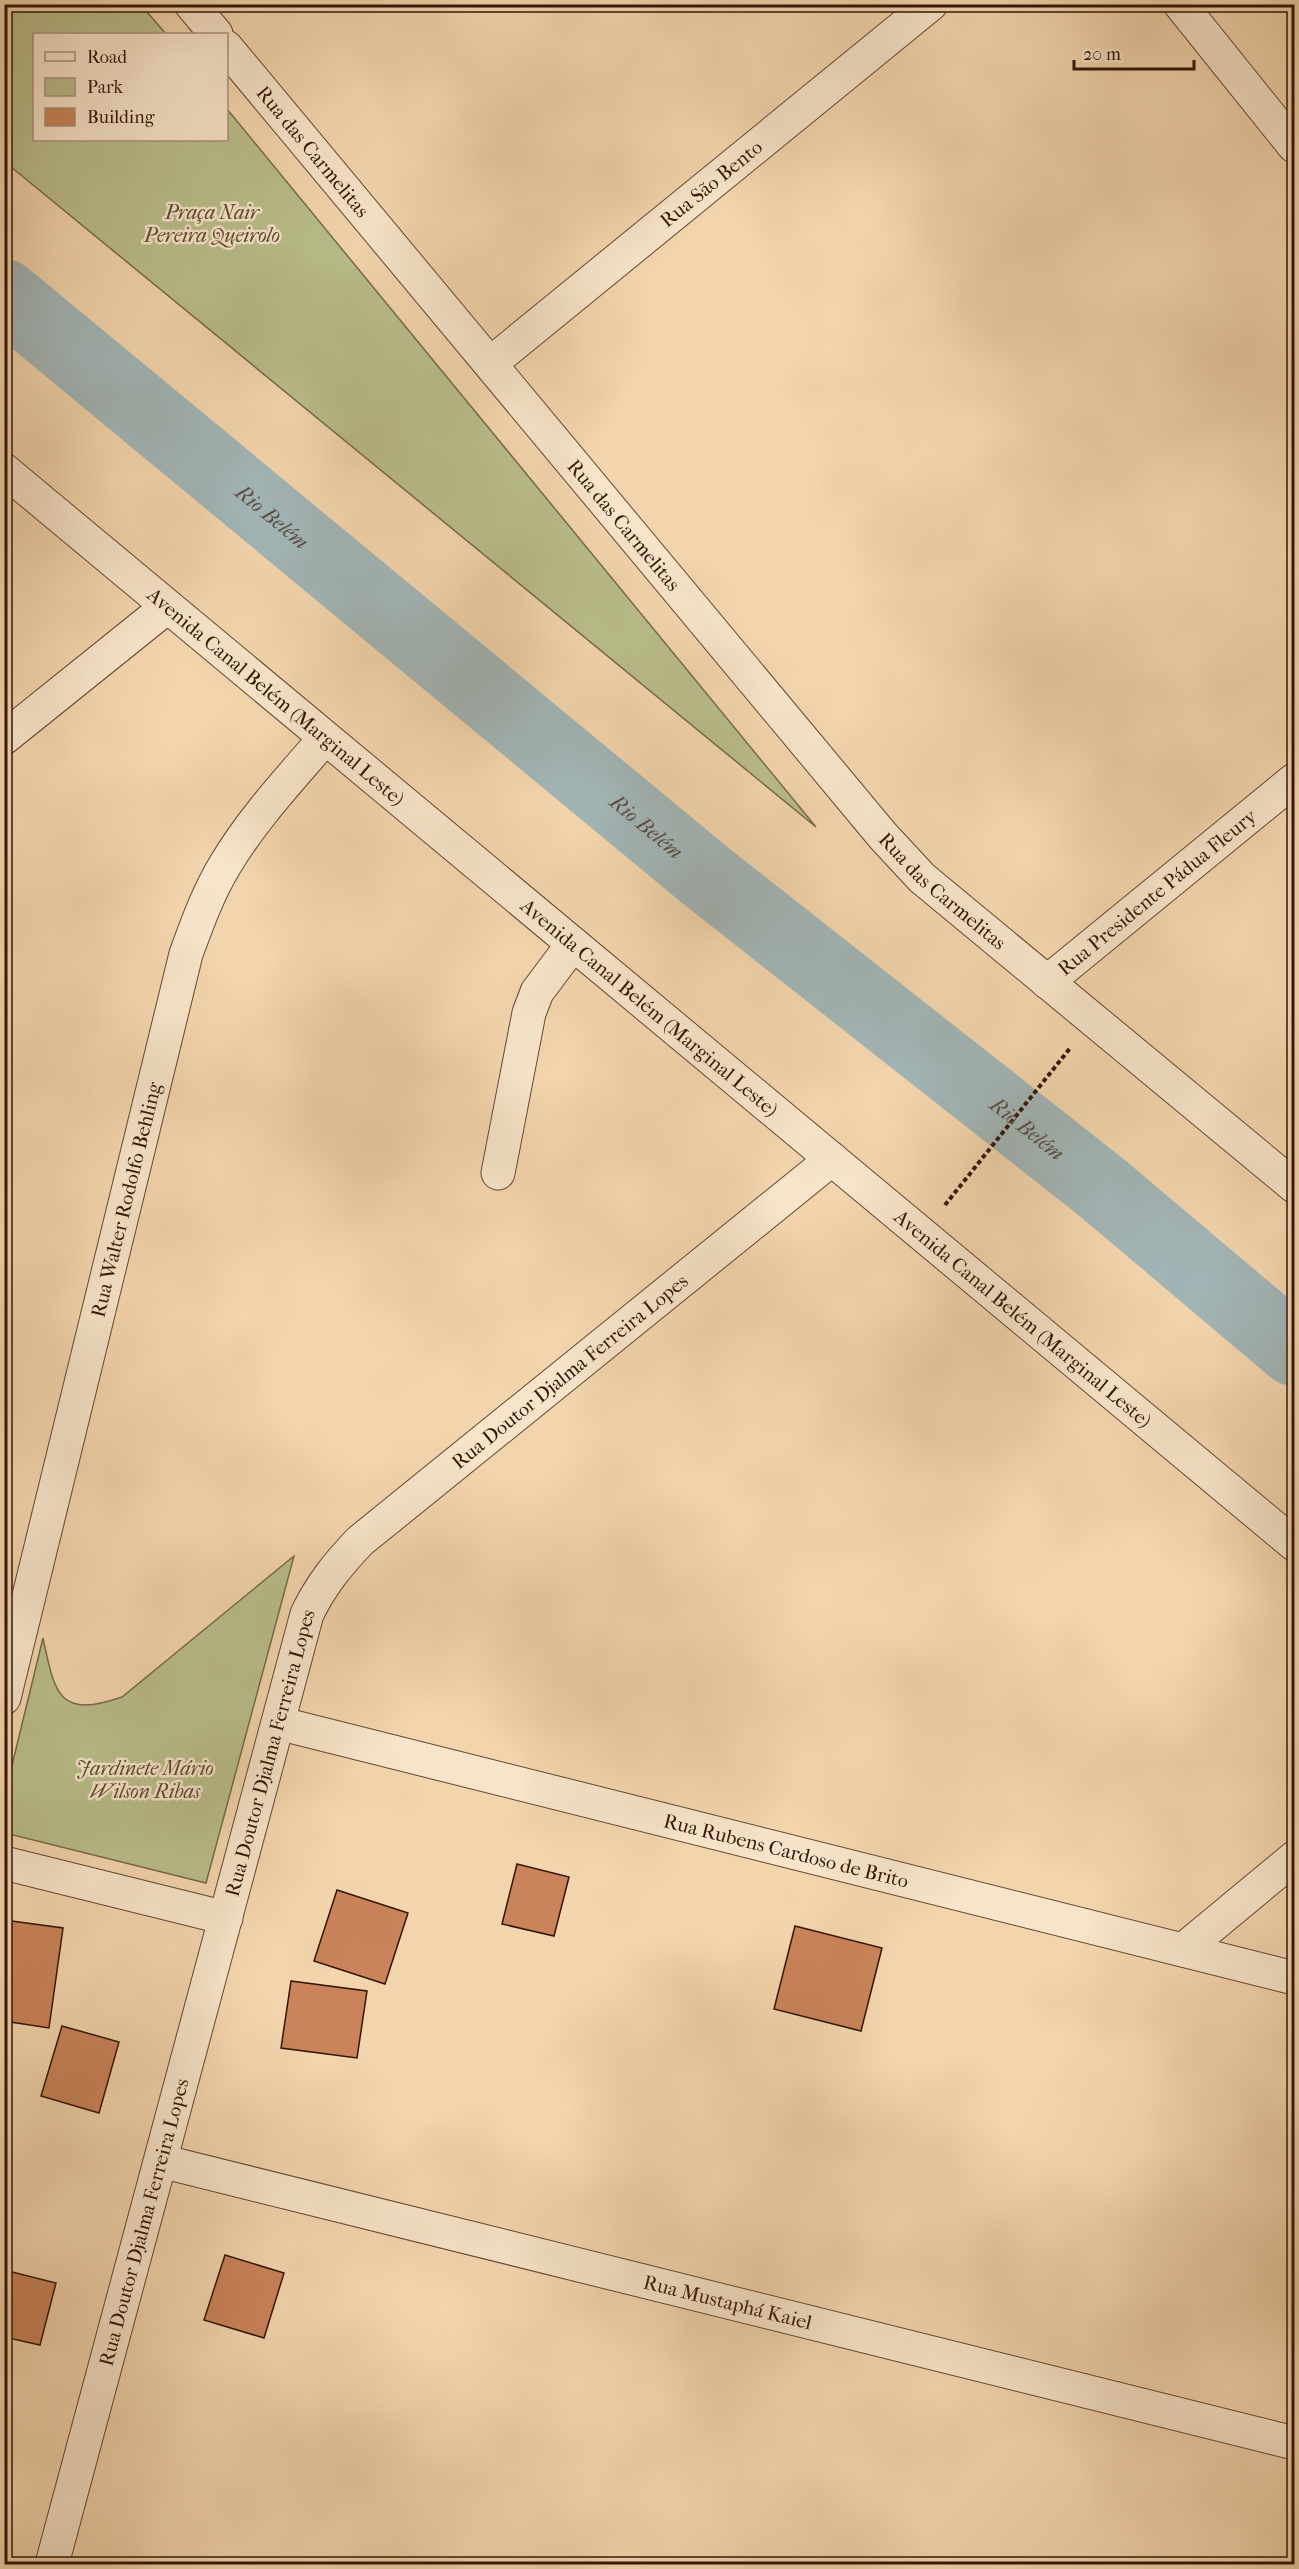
<svg xmlns="http://www.w3.org/2000/svg" width="1299" height="2569" font-family="'IM FELL French Canon',serif">
<rect width="100%" height="100%" fill="#f3d5ad"/>
<filter id="stains"><feTurbulence type="fractalNoise" baseFrequency=".00333" numOctaves="4"/><feColorMatrix values="0 0 0 0 .2 0 0 0 0 .09 0 0 0 0 .02 0 0 0 .5 -.17"/></filter>
<radialGradient id="worn" r=".72"><stop offset=".6" stop-color="#630" stop-opacity="0"/><stop offset="1" stop-color="#630" stop-opacity=".3"/></radialGradient>
<path fill="#b9be8b" stroke="#766a4a" stroke-width="1.5" d="M4,5H141L166,34H34V140H226L227,109L816,827L5,162Z
M294,1556L206,1883L5,1833V1794L43,1638C55,1694 58,1719 122,1697Z"/>
<g fill="none" stroke-linecap="round" stroke-linejoin="round">
<path stroke="#a1b5b6" stroke-width="72" id="s1" d="M4,295L706,876L1101,1187L1294,1350"/>
</g>
<path fill="#ca835a" stroke="#331508" stroke-width="1.5" d="M517,1864L569,1877L554,1936L502,1924Z
M337,1890L408,1913L385,1984L314,1961Z
M4,1920L63,1928L49,2028L4,2021Z
M795,1926L882,1948L861,2031L774,2009Z
M291,1981L367,1991L357,2058L281,2048Z
M62,2026L119,2042L99,2113L41,2096Z
M225,2255L284,2273L264,2338L204,2320Z
M4,2270L56,2283L40,2345L4,2337Z"/>
<g fill="none" stroke-linecap="round" stroke-linejoin="round">
<g stroke="#634531" stroke-width="35">
<g id="minor">
<path d="M191,4L216,34"/>
<path d="M1180,4L1294,146"/>
<path id="s2" d="M226,47L883,836L922,878L1294,1186"/>
<path id="s3" d="M491,363L931,4"/>
<path id="s4" d="M4,470L1294,1544"/>
<path d="M4,738L167,607"/>
<path id="s5" d="M1047,982L1294,780"/>
<path d="M498,1173L529,1013L537,992L573,944"/>
<path id="s6" d="M4,1698L186,954C197,924 208,893 225,865C253,818 290,779 325,738"/>
<path id="s7" d="M278,1723L1294,1978"/>
<path d="M4,1863L226,1918"/>
<path d="M1183,1950L1294,1858"/>
<path id="s8" d="M161,2161L1294,2443"/>
<path id="s9" d="M52,2564L307,1614C321,1585 338,1564 360,1541L832,1159"/>
</g>
</g>
<path stroke="#331508" stroke-width="4" stroke-dasharray="4.5 3" stroke-linecap="butt" d="M945,1205L1071,1047"/>
<use href="#minor" stroke="#f7e4ca" stroke-width="33"/>
</g>
<g text-anchor="middle" dominant-baseline="central" stroke-width="5" stroke-linejoin="round" paint-order="stroke">
<g font-size="20" fill="#331508" stroke="#f7e4ca">
<text stroke="none"><textPath href="#s2" startOffset="136">Rua das Carmelitas</textPath></text>
<text stroke="none"><textPath href="#s3" startOffset="284">Rua São Bento</textPath></text>
<text stroke="none"><textPath href="#s2" startOffset="622">Rua das Carmelitas</textPath></text>
<text stroke="none"><textPath href="#s4" startOffset="354">Avenida Canal Belém (Marginal Leste)</textPath></text>
<text stroke="none"><textPath href="#s2" startOffset="1108">Rua das Carmelitas</textPath></text>
<text stroke="none"><textPath href="#s5" startOffset="142">Rua Presidente Pádua Fleury</textPath></text>
<text stroke="none"><textPath href="#s4" startOffset="840">Avenida Canal Belém (Marginal Leste)</textPath></text>
<text stroke="none"><textPath href="#s6" startOffset="513">Rua Walter Rodolfo Behling</textPath></text>
<text stroke="none"><textPath href="#s4" startOffset="1326">Avenida Canal Belém (Marginal Leste)</textPath></text>
<text stroke="none"><textPath href="#s9" startOffset="1344">Rua Doutor Djalma Ferreira Lopes</textPath></text>
<text stroke="none"><textPath href="#s9" startOffset="840">Rua Doutor Djalma Ferreira Lopes</textPath></text>
<text stroke="none"><textPath href="#s7" startOffset="524">Rua Rubens Cardoso de Brito</textPath></text>
<text stroke="none"><textPath href="#s9" startOffset="354">Rua Doutor Djalma Ferreira Lopes</textPath></text>
<text stroke="none"><textPath href="#s8" startOffset="584">Rua Mustaphá Kaiel</textPath></text>
</g>
<g font-size="20" font-style="italic" fill="#5b482f" stroke="#f7e4ca">
<text x="212" y="212">Praça Nair<tspan x="212" dy="23">Pereira Queirolo</tspan></text>
<text x="145" y="1768">Jardinete Mário<tspan x="145" dy="23">Wilson Ribas</tspan></text>
</g>
<g font-size="21" font-style="italic" fill="#5a4d45" stroke="#f7e4ca">
<text stroke="none"><textPath href="#s1" startOffset="348">Rio Belém</textPath></text>
<text stroke="none"><textPath href="#s1" startOffset="834">Rio Belém</textPath></text>
<text stroke="none"><textPath href="#s1" startOffset="1320">Rio Belém</textPath></text>
</g>
</g>
<rect width="1299" height="2569" fill="none" stroke="#f3d5ad" stroke-width="24"/>
<rect x="6" y="6" width="1287" height="2557" fill="none" stroke="#331508" stroke-width="3"/>
<rect x="12" y="12" width="1275" height="2545" fill="none" stroke="#331508" stroke-width="1.5"/>
<rect x="33" y="33" width="195" height="108" fill="#f7e4ca" stroke="#a9917c" stroke-width="1.5"/>
<rect x="45" y="52" width="30" height="9" fill="#f7e4ca" stroke="#a9917c" stroke-width="1.5"/>
<text x="87" y="63" font-size="18" fill="#331508">Road</text>
<rect x="45" y="78" width="30" height="18" fill="#b9be8b" stroke="#a9917c" stroke-width="1.5"/>
<text x="87" y="93" font-size="18" fill="#331508">Park</text>
<rect x="45" y="108" width="30" height="18" fill="#ca835a" stroke="#a9917c" stroke-width="1.5"/>
<text x="87" y="123" font-size="18" fill="#331508">Building</text>
<path d="M1074 60v9h120v-9" fill="none" stroke="#331508" stroke-width="3"/>
<text x="1083" y="60" font-size="18" fill="#331508" stroke="#f7e4ca" stroke-width="4.5" paint-order="stroke">20 m</text>
<rect width="100%" height="100%" filter="url(#stains)"/>
<rect width="100%" height="100%" fill="url(#worn)"/>
</svg>
